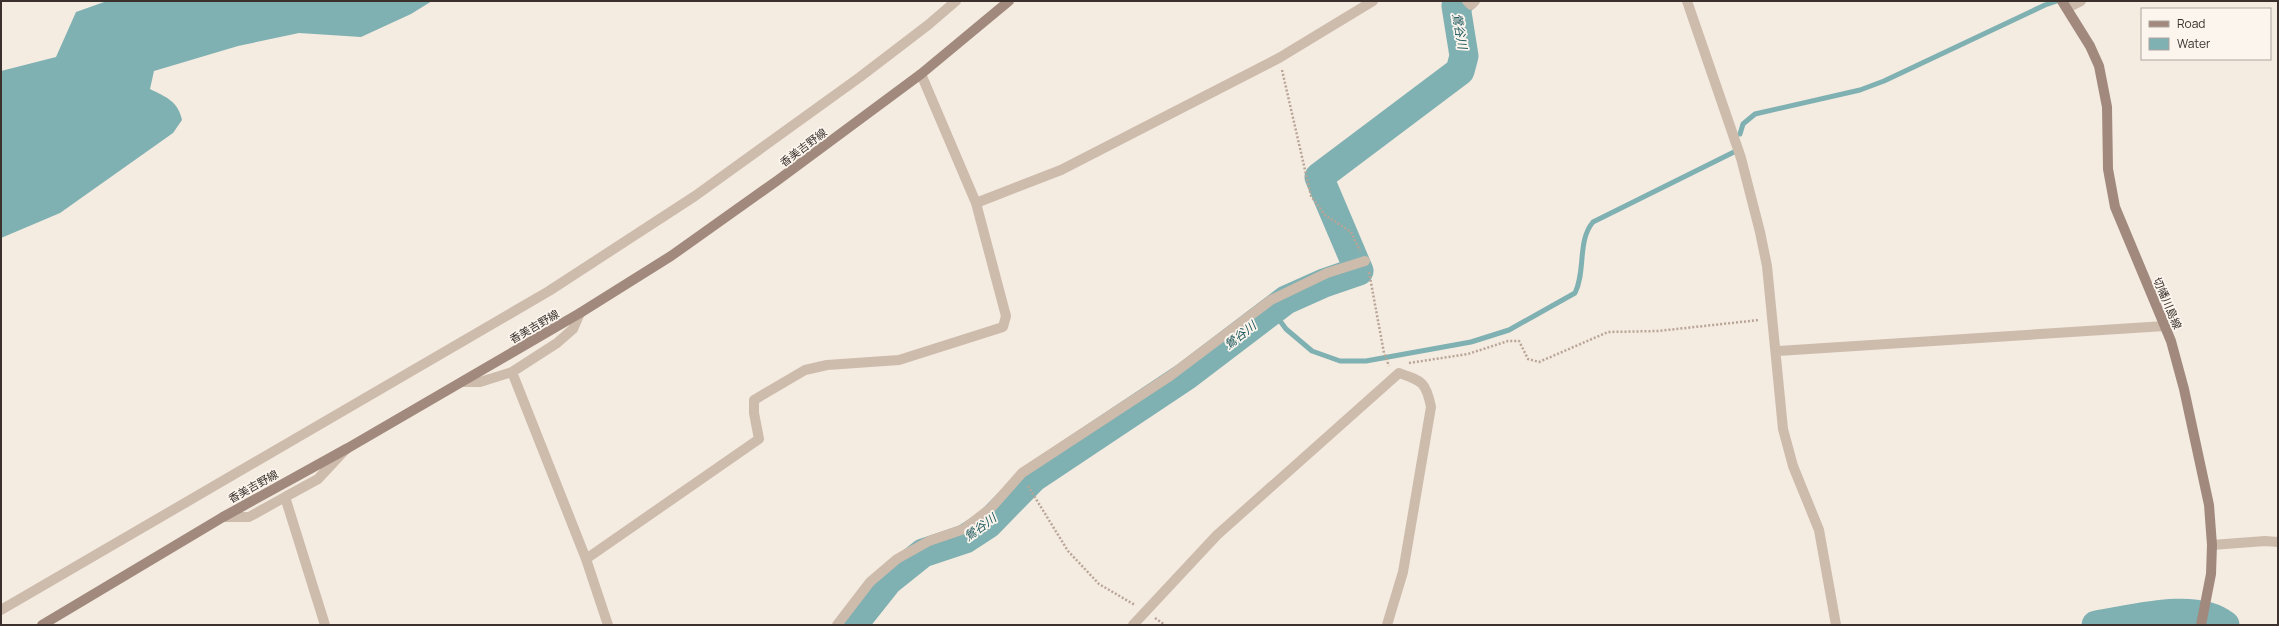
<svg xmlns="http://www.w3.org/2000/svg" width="2279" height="626" font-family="Manrope,'Noto Sans JP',sans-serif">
<rect width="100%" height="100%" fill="#f4ebe1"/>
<path fill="#7fb0b2" d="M107,1H432L411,14L361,37L299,33L238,46L154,71L150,89C166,97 178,101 182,120L173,133L60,213L1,238V71L56,57L76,12Z"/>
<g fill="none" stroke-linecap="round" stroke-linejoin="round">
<path stroke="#7fb0b2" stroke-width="5" d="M1740,134L1743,124L1755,114L1860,90L1884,81L2045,5L2057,1
M1272,310L1286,329L1312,351L1340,361H1366L1471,342L1509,330L1575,293C1586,271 1577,241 1593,222L1734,152"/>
<path stroke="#7fb0b2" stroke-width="29" d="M853,625L888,581L923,553L965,539L988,524L1033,478L1186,376L1286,300L1324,283L1359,271L1319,177L1460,71L1464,56L1456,6L1461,1
M2096,625C2130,620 2196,601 2225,625"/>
<path stroke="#b9a596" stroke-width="2.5" stroke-dasharray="2 2" stroke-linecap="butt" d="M1282,70L1311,196L1325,215L1351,232L1360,251
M1369,272L1384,353L1389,366
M1409,363L1468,354L1508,341H1519L1528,359L1539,362L1608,332L1658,331L1759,320
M1028,486L1068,551L1099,584L1135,605
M1155,618L1165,625"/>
<path stroke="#cdbbac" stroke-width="10" d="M1467,1L1471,5L1475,1
M1687,1L1741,158L1760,232L1767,266L1783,429L1793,466L1819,530L1836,625
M2067,8L2081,1
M976,203L1061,170L1279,58L1373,1
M1777,351L2165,326
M512,372L586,559L608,625
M462,382H480L512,372L557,343L573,329L580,313
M285,497L318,479L345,450
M223,517H249L285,497L325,625
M2212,545L2265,541L2278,542
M586,559L759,439L754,413V400L805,370L827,365L899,360L1003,327L1006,316L976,203L921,74
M1,610L549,291L695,196L860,77L928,25L956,1
M837,625L870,582L897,559L929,541L964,529L991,508L1022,473L1170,376L1271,300L1327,273L1365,261
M1133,625L1217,535L1399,373C1422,381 1426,382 1431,407L1403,572L1387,625"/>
<path stroke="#a18a7d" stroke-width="10" d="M2062,1L2090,46L2099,66L2107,107L2108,169L2115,207L2171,341L2184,389L2209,505L2212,545L2211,574L2201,625
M42,625L223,517L348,448L580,313L671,256L778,180L921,74L1009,1"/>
</g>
<g text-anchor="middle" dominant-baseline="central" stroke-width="3.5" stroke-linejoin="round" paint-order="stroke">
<g font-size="11" fill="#3b302b" stroke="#fbf5ee">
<text transform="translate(803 147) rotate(-37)">香美吉野線</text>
<text transform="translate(2168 303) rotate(67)">切幡川島線</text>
<text transform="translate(534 326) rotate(-30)">香美吉野線</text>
<text transform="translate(253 486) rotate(-29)">香美吉野線</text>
</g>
<g font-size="12" font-style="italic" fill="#1f5a5e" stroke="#fbf5ee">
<text transform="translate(1460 31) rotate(80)">鶯谷川</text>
<text transform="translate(1240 335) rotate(-38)">鶯谷川</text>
<text transform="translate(980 527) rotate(-36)">鶯谷川</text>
</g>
</g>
<rect width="2279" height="626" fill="none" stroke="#3b302b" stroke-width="4"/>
<rect x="2141" y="8" width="130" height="52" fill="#fbf5ee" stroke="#aea6a0"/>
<rect x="2149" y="21" width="20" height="6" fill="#a18a7d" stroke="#aea6a0"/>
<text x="2177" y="28" font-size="12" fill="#3b302b">Road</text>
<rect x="2149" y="38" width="20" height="12" fill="#7fb0b2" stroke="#aea6a0"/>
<text x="2177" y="48" font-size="12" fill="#3b302b">Water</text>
</svg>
